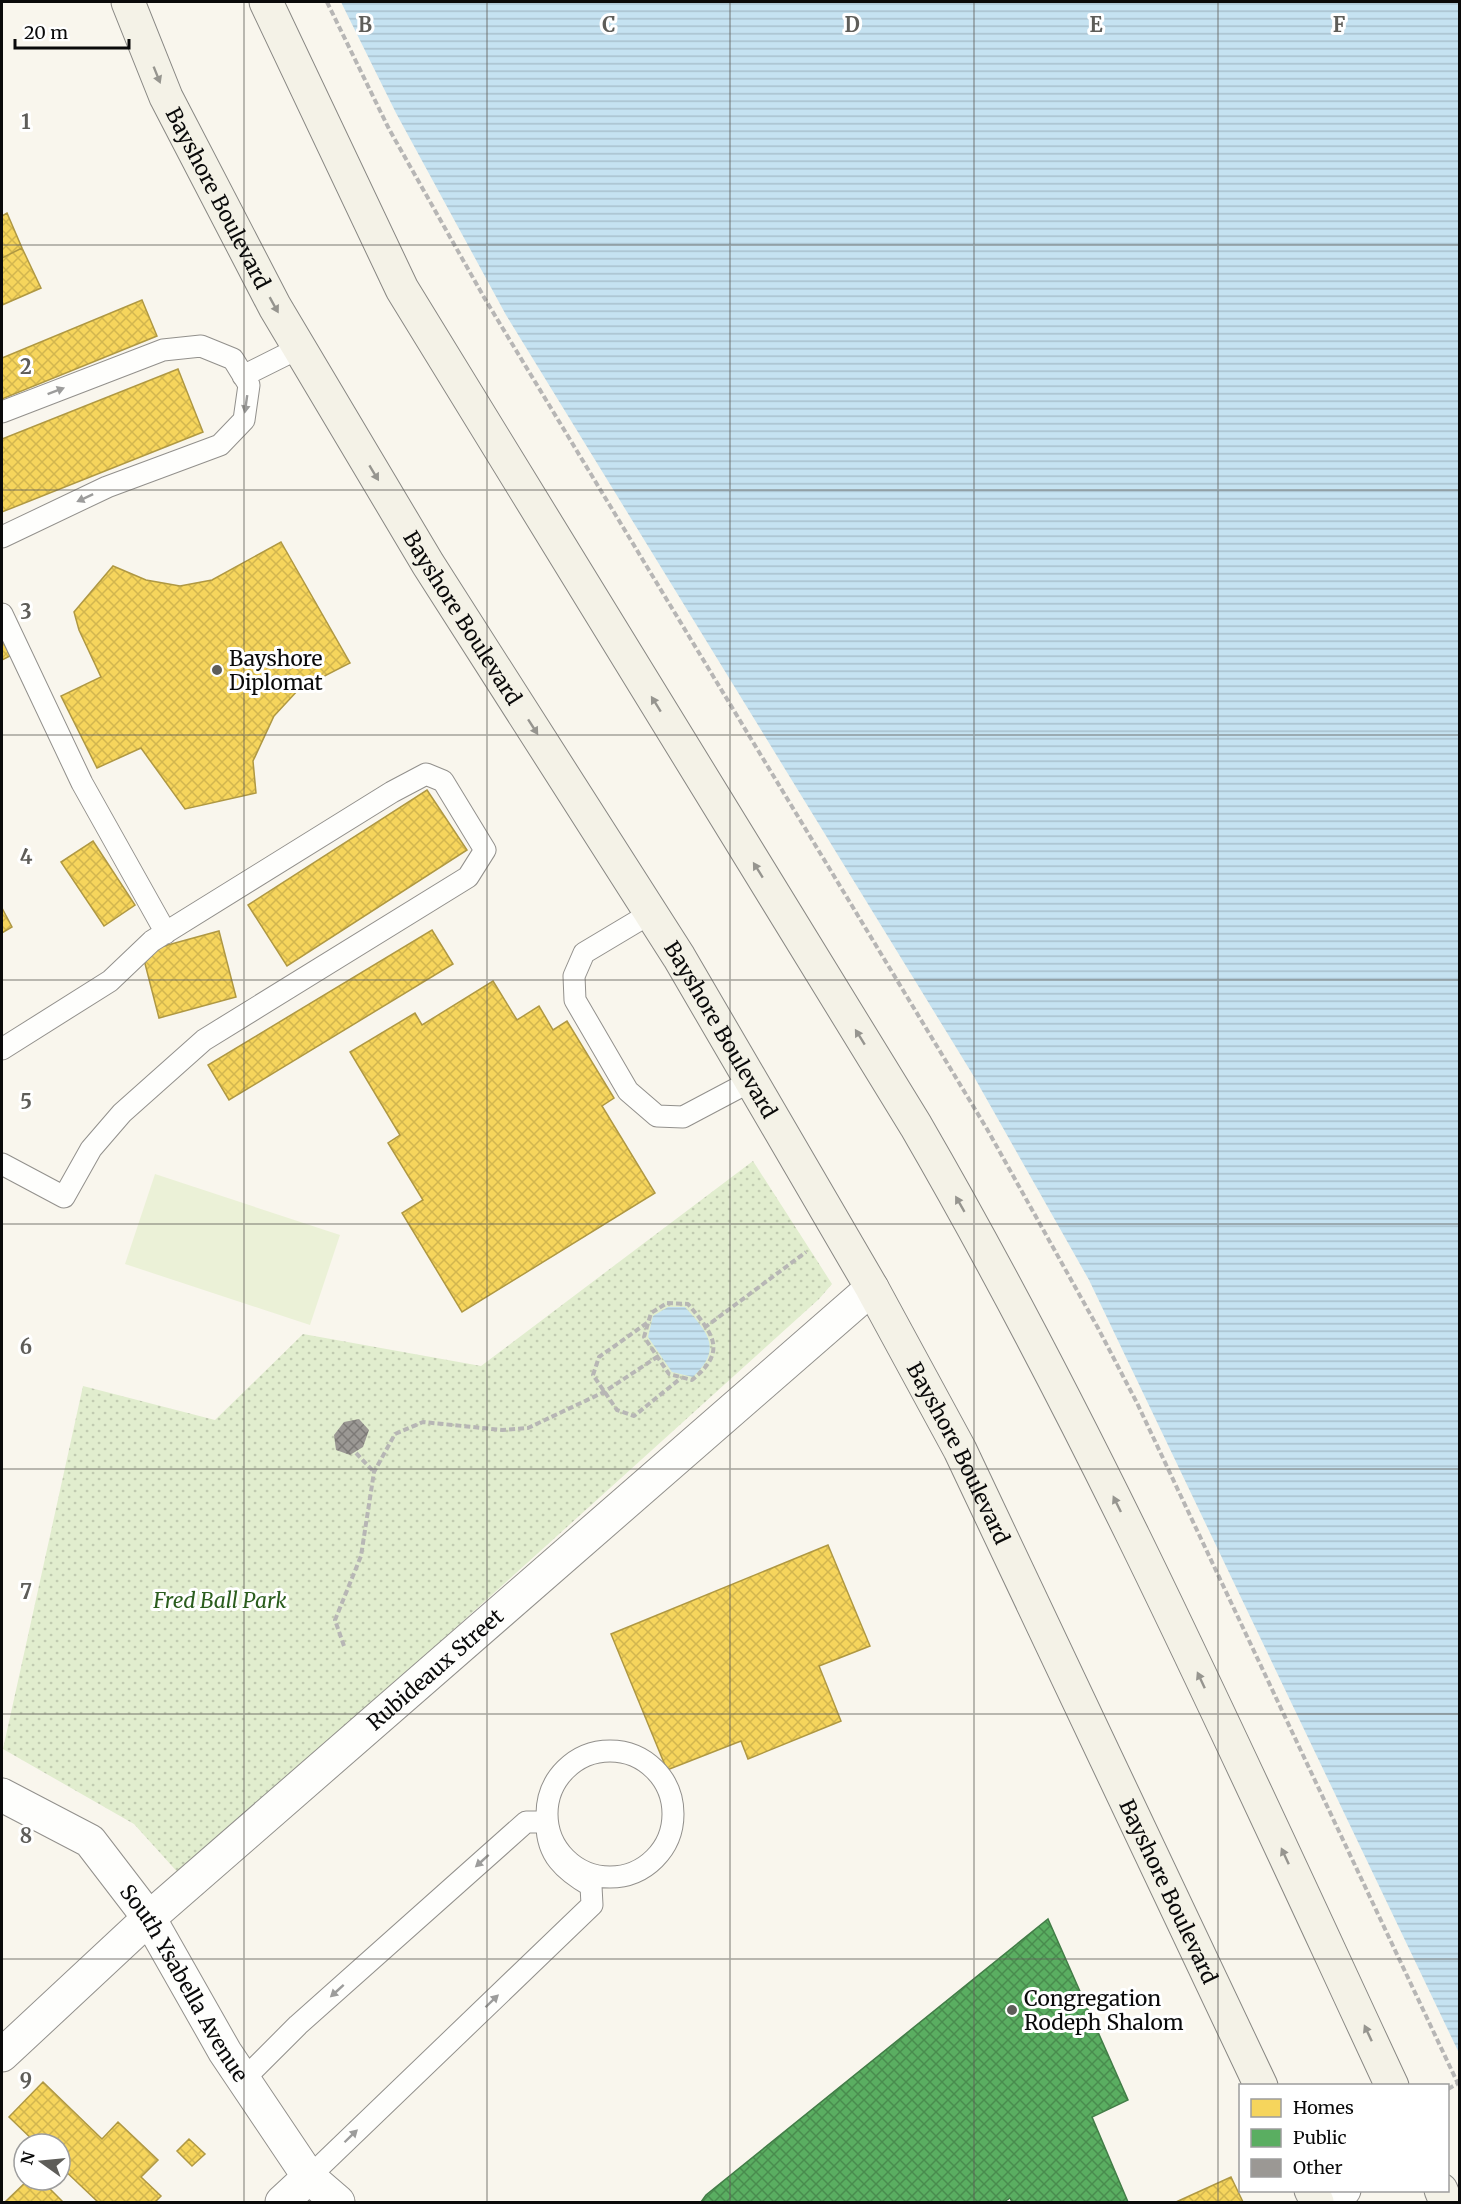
<svg xmlns="http://www.w3.org/2000/svg" width="1461" height="2204" font-family="Merriweather,serif">
<defs>
<pattern id="park-dots" width="8" height="8" patternUnits="userSpaceOnUse" patternTransform="scale(1.5)"><rect width="8" height="8" fill="#e1edce"/><path d="M2 2h.1M6 6h.1" fill="none" stroke="#c0cab0" stroke-width="1.8" stroke-linecap="round"/></pattern>
<pattern id="water-rules" width="6" height="5" patternUnits="userSpaceOnUse" patternTransform="scale(1.5)"><rect width="6" height="5" fill="#c5e2f1"/><path d="M0 2.5h6" fill="none" stroke="#a8c1cd"/></pattern>
<pattern id="homes-cross-hatch" width="8" height="8" patternUnits="userSpaceOnUse" patternTransform="scale(1.5)"><rect width="8" height="8" fill="#f6d55c"/><path d="M0 0l8 8M0 8l8-8" fill="none" stroke="#d2b64f"/></pattern>
<pattern id="public-cross-hatch" width="8" height="8" patternUnits="userSpaceOnUse" patternTransform="scale(1.5)"><rect width="8" height="8" fill="#5aae61"/><path d="M0 0l8 8M0 8l8-8" fill="none" stroke="#498c4e"/></pattern>
<pattern id="building-cross-hatch" width="8" height="8" patternUnits="userSpaceOnUse" patternTransform="scale(1.5)"><rect width="8" height="8" fill="#9b9894"/><path d="M0 0l8 8M0 8l8-8" fill="none" stroke="#7d7a77"/></pattern>
</defs>
<rect width="100%" height="100%" fill="#f9f6ed"/>
<path fill="url(#park-dots)" d="M753,1161L832,1284L819,1299L181,1876L134,1824L3,1749L83,1386L215,1420L303,1334L481,1366Z"/>
<path fill="#ebf1d7" d="M155,1174L340,1235L310,1325L125,1264Z"/>
<path fill="url(#water-rules)" d="M341,2H1459V2053L1089,1280L973,1075L506,315L396,113Z
M668,1307H685C708,1333 723,1348 693,1377L672,1372L648,1337L653,1316Z"/>
<path fill="url(#homes-cross-hatch)" stroke="#af9843" stroke-width="1.5" d="M7,213L22,248L2,258V216Z
M22,248L41,288L2,305V258Z
M142,300L157,336L2,399V358Z
M178,369L203,432L2,512V439Z
M281,542L350,663L299,689L274,716L253,761L256,793L185,809L141,748L97,768L61,696L101,677L79,630L74,612L113,566L146,580L180,586L212,580Z
M2,637L10,656L2,660Z
M427,790L467,850L287,966L248,905Z
M93,841L135,905L104,926L61,862Z
M2,908L12,927L2,933Z
M432,930L453,964L229,1100L208,1065Z
M219,931L236,997L159,1018L142,952Z
M493,981L517,1020L539,1006L553,1030L567,1021L614,1098L602,1106L655,1193L462,1312L402,1213L423,1200L388,1143L400,1135L350,1052L415,1013L422,1025Z
M828,1545L870,1646L819,1666L841,1721L748,1759L741,1741L667,1770L611,1634Z
M43,2082L102,2139L118,2122L158,2160L141,2177L161,2196L155,2202H98L60,2166V2144H37L9,2117Z
M189,2139L205,2154L192,2166L177,2151Z
M1231,2177L1243,2202H1176Z
M28,2180H41L63,2202H5Z"/>
<path fill="url(#public-cross-hatch)" stroke="#427d47" stroke-width="1.5" d="M1048,1919L1128,2100L1092,2117L1128,2202H1012L1010,2198L1004,2202H701L706,2195Z"/>
<path fill="url(#building-cross-hatch)" d="M359,1419L369,1430L363,1447L350,1455L336,1450L334,1435L344,1422Z"/>
<g fill="none" stroke-linecap="round" stroke-linejoin="round">
<g stroke="#92908c" stroke-width="23">
<path id="lane" d="M243,376L299,348
M2,412L163,350L201,346L233,359L249,385L244,420L220,445L107,487L2,537
M2,614L82,783L166,933
M651,913L584,953L574,976L575,1000L628,1091L657,1116L683,1117L751,1081
M2,1049L110,981L152,941L392,792L426,774L443,781L485,850L468,877L204,1040L122,1113L91,1149L64,1197L2,1164
M547 1814a63 63 0 1 1 126 0a63 63 0 1 1-126 0Z
M243,2080L298,2025L526,1822H547C546,1855 565,1871 591,1886L592,1905L309,2177"/>
</g>
<g stroke="#92908c" stroke-width="35">
<g id="street">
<path id="s1" d="M2,1795L90,1841L149,1918L225,2052L309,2177L338,2202"/>
<path id="s2" d="M2,2055L149,1918L872,1288"/>
<path d="M282,2202L309,2177"/>
<path d="M1334,2202L1344,2190"/>
</g>
</g>
<g stroke="#888783" stroke-width="35">
<g id="secondary">
<path id="s3" d="M128,2L166,97L275,307L428,564L679,957L872,1288L960,1450L1261,2086"/>
<path d="M266,2L402,289L916,1126C1095,1435 1241,1762 1392,2086"/>
<path d="M1311,2190L1317,2202"/>
<path d="M1441,2190L1446,2202"/>
</g>
</g>
<path stroke="#b7b6b5" stroke-width="4" stroke-dasharray="6 3" stroke-linecap="butt" d="M327,2L389,129L485,299L987,1129L1098,1328L1137,1403L1460,2088
M667,1303L688,1304C713,1334 728,1351 692,1380L669,1374L644,1337L651,1313Z
M647,1323L599,1357L593,1375L617,1410L634,1416L681,1378
M704,1328L806,1252
M356,1453L374,1472
M344,1646L335,1620L361,1556L374,1472L395,1434L423,1422L502,1430L528,1428L604,1392L657,1357
M1448,2089L1457,2084"/>
<use href="#lane" stroke="#fefefc" stroke-width="21"/>
<use href="#street" stroke="#fefefc" stroke-width="33"/>
<use href="#secondary" stroke="#f4f2e7" stroke-width="33"/>
</g>
<defs><path id="oneway-solid" d="M-6-.8H1V-3.2L6.5 0L1 3.2V.8H-6Z" transform="scale(1.5)"/></defs>
<g fill="#96958f">
<use href="#oneway-solid" transform="translate(157 75) rotate(68)"/>
<use href="#oneway-solid" transform="translate(274 305) rotate(61)"/>
<use href="#oneway-solid" transform="translate(374 473) rotate(59)"/>
<use href="#oneway-solid" transform="translate(656 704) rotate(-122)"/>
<use href="#oneway-solid" transform="translate(533 727) rotate(57)"/>
<use href="#oneway-solid" transform="translate(758 870) rotate(-122)"/>
<use href="#oneway-solid" transform="translate(860 1037) rotate(-122)"/>
<use href="#oneway-solid" transform="translate(960 1204) rotate(-120)"/>
<use href="#oneway-solid" transform="translate(1117 1504) rotate(-116)"/>
<use href="#oneway-solid" transform="translate(1201 1680) rotate(-115)"/>
<use href="#oneway-solid" transform="translate(1285 1856) rotate(-115)"/>
<use href="#oneway-solid" transform="translate(1368 2033) rotate(-115)"/>
</g>
<g fill="#9c9c9b">
<use href="#oneway-solid" transform="translate(56 391) rotate(-21)"/>
<use href="#oneway-solid" transform="translate(246 404) rotate(98)"/>
<use href="#oneway-solid" transform="translate(85 498) rotate(155)"/>
<use href="#oneway-solid" transform="translate(482 1861) rotate(138)"/>
<use href="#oneway-solid" transform="translate(337 1991) rotate(138)"/>
<use href="#oneway-solid" transform="translate(492 2001) rotate(-44)"/>
<use href="#oneway-solid" transform="translate(351 2136) rotate(-44)"/>
</g>
<path fill="none" stroke="#5e5d59" stroke-width="1.5" stroke-opacity="0.55" d="M244,2V2202M487,2V2202M730,2V2202M974,2V2202M1218,2V2202M2,245H1460M2,490H1460M2,735H1460M2,980H1460M2,1224H1460M2,1469H1460M2,1714H1460M2,1959H1460"/>
<g fill="#5e5d59" stroke="#fff" stroke-width="2">
<circle cx="217" cy="670" r="6"/>
<circle cx="1012" cy="2010" r="6"/>
</g>
<g text-anchor="middle" dominant-baseline="central" stroke-width="6" stroke-linejoin="round" paint-order="stroke">
<g font-size="21" fill="#0a0a0a" stroke="#fff">
<text stroke="none"><textPath href="#s3" startOffset="216">Bayshore Boulevard</textPath></text>
<text stroke="none"><textPath href="#s3" startOffset="702">Bayshore Boulevard</textPath></text>
<text stroke="none"><textPath href="#s3" startOffset="1188">Bayshore Boulevard</textPath></text>
<text stroke="none"><textPath href="#s3" startOffset="1674">Bayshore Boulevard</textPath></text>
<text stroke="none"><textPath href="#s2" startOffset="580">Rubideaux Street</textPath></text>
<text stroke="none"><textPath href="#s3" startOffset="2160">Bayshore Boulevard</textPath></text>
<text stroke="none"><textPath href="#s1" startOffset="270">South Ysabella Avenue</textPath></text>
</g>
<g font-size="21" fill="#0a0a0a" stroke="#fff" text-anchor="start">
<text x="229" y="658">Bayshore<tspan x="229" dy="24">Diplomat</tspan></text>
<text x="1024" y="1998">Congregation<tspan x="1024" dy="24">Rodeph Shalom</tspan></text>
</g>
<g font-size="21" font-style="italic" fill="#2b5d1e" stroke="#fff">
<text x="220" y="1600">Fred Ball Park</text>
</g>
</g>
<g font-size="20" text-anchor="middle" font-weight="bold" fill="#5e5d59" stroke="#fff" stroke-width="6" stroke-linejoin="round" paint-order="stroke">
<text x="365" y="32">B</text>
<text x="609" y="32">C</text>
<text x="852" y="32">D</text>
<text x="1096" y="32">E</text>
<text x="1339" y="32">F</text>
<text x="26" y="129">1</text>
<text x="26" y="374">2</text>
<text x="26" y="619">3</text>
<text x="26" y="864">4</text>
<text x="26" y="1109">5</text>
<text x="26" y="1354">6</text>
<text x="26" y="1599">7</text>
<text x="26" y="1843">8</text>
<text x="26" y="2088">9</text>
</g>
<rect width="1461" height="2204" fill="none" stroke="#0a0a0a" stroke-width="6"/>
<rect x="1239" y="2084" width="210" height="108" fill="#ffffff" stroke="#9d9d9d" stroke-width="1.5"/>
<rect x="1251" y="2099" width="30" height="18" fill="#f6d55c" stroke="#9d9d9d" stroke-width="1.5"/>
<text x="1293" y="2114" font-size="18" fill="#0a0a0a">Homes</text>
<rect x="1251" y="2129" width="30" height="18" fill="#5aae61" stroke="#9d9d9d" stroke-width="1.5"/>
<text x="1293" y="2144" font-size="18" fill="#0a0a0a">Public</text>
<rect x="1251" y="2159" width="30" height="18" fill="#9b9894" stroke="#9d9d9d" stroke-width="1.5"/>
<text x="1293" y="2174" font-size="18" fill="#0a0a0a">Other</text>
<g transform="translate(42 2162) rotate(285)"><circle r="28" fill="#ffffff" stroke="#9d9d9d" stroke-width="1.5"/>
<path d="M0-4.5L10 22L0 15L-10 22Z" fill="#5e5d59"/>
<text y="-9" font-size="16" font-weight="bold" text-anchor="middle" fill="#0a0a0a">N</text>
</g>
<path d="M15 39v9h114v-9" fill="none" stroke="#0a0a0a" stroke-width="3"/>
<text x="24" y="39" font-size="18" fill="#0a0a0a" stroke="#ffffff" stroke-width="4.5" paint-order="stroke">20 m</text>
</svg>
